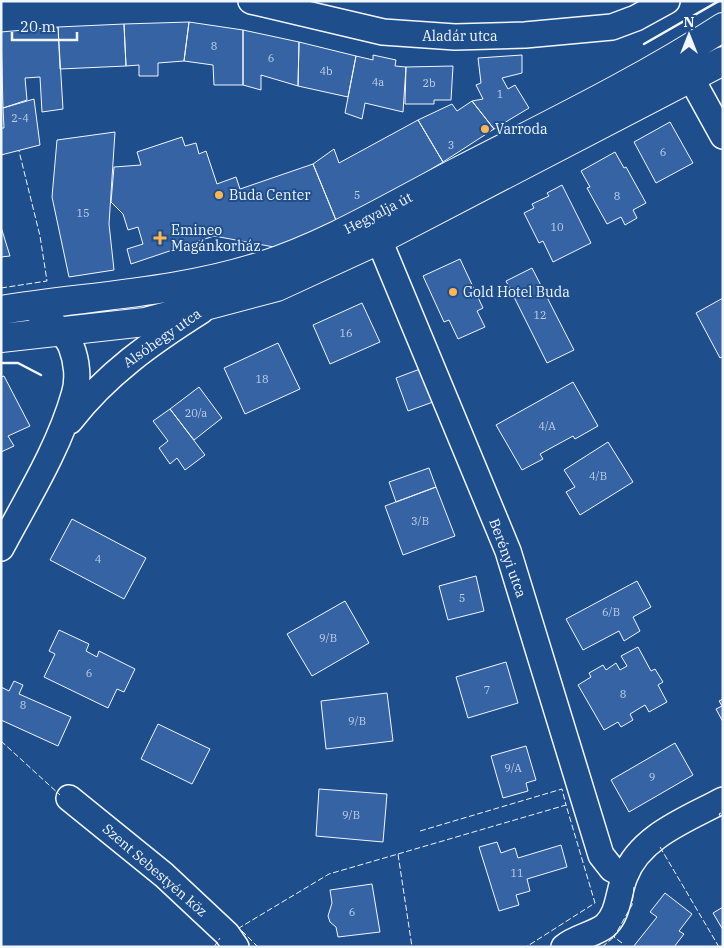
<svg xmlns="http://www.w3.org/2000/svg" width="724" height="948" font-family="'IBM Plex Serif',serif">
<rect width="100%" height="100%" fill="#1f4e8c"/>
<path fill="#3563a3" stroke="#f2f6ff" d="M189,22L243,30V85H214L213,65L184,61Z
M189,22L184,61L158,63V76H139V65L126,66L124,24Z
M124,24L126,66L60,69L58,27Z
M58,27L63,109L42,112L40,77L25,78L27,100L3,108L1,32Z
M243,30L299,42L298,86L261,75V90L243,85Z
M299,42L356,56L348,97L298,86Z
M373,55L396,60L395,66L406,67L403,112L365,103L362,119L345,113L356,56L373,60Z
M522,55V73L502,78L508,89L515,85L529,108L494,129L472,101L483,99L476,85L481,83L478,58Z
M453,66L451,100H434V104H405L406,67Z
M34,99L40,145L1,155V128H4L3,108Z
M472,101L494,129L443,162L418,120L452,104L457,111Z
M418,120L443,162L338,225L313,164L334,149L339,163Z
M670,122L693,163L656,183L634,142Z
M115,132L109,224L114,270L69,277L52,197L57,140Z
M182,137L185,146L196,143L199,154L206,151L217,184L236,177L240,189L313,164L338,225L274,247L214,236L131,264L127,249L143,244L138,227L128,230L123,214L111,202L114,167L141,165L137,152Z
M615,152L624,168L626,167L646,203L633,210L637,218L625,225L621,217L607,224L587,188L590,187L581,171Z
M562,185L591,243L553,262L543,241L539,243L524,213L534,208L532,204L549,196L547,193Z
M1,227L10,256L1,257Z
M460,259L483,308L477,311L485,327L458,339L449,320L444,322L423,276Z
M532,268L574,350L547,363L506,281Z
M723,298V356L720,358L696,313Z
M362,303L380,342L330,364L313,325Z
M278,343L300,389L245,414L224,368Z
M420,369L433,402L408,411L396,378Z
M4,376L30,426L8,436L14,446L1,452V377Z
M573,382L598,426L575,439L573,436L540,454L543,459L522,470L496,425Z
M199,387L222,418L194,440L170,409Z
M170,409L205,455L185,470L177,458L170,464L159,448L168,441L153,421Z
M608,442L633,482L580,515L566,492L575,487L564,470Z
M429,468L436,487L396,502L389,482Z
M436,487L455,536L403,555L385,506Z
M72,519L146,558L124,599L50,560Z
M476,576L484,611L448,620L439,586Z
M637,581L651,607L633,617L640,631L624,641L619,631L583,650L566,619Z
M345,601L369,643L312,676L287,634Z
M59,630L89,644L86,651L97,657L99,651L135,669L124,692L117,689L108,708L44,677L55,654L49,651Z
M638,647L651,671L655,669L663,682L658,685L667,702L649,712L645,705L630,714L633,720L621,727L618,722L604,730L578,685L591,677L589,673L603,665L606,670L616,663L620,670L627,666L621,656Z
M506,662L518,703L468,718L456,677Z
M14,681L23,685L19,694L71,717L58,746L1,720V687L9,691Z
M387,693L393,741L326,749L321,701Z
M723,699V722L716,709L722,706L719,701Z
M158,724L210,749L192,784L141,759Z
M675,743L693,775L629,812L611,780Z
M526,746L536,780L526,783L528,791L503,798L491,756Z
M319,789L387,794L383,842L316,836Z
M497,842L501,853L515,848L518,858L561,845L567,867L527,879L530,891L516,895L519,905L499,911L479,847Z
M372,884L380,932L338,937L336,927L330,922L328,916L332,903L330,890Z
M665,893L692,914L679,931L684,934L674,947H633L657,917L650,912Z
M723,907V930L713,913Z"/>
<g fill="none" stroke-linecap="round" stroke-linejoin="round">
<g stroke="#f2f6ff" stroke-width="28">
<path id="minor" d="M251,1L383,32L455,37L525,35L612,27L636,18L667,1
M691,78L723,136
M379,240L508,551L601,855L612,869L625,876
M70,421C106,374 152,342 201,311
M1,548C27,499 59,448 74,395C79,380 77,361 71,346C63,329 44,317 30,305
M69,798L164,875L227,934L236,947
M564,947C576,937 593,935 605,926C619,914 618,892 625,876C640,836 688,819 723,800"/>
</g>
<g stroke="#f2f6ff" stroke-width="30">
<path id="major" d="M1,310C88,296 177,293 261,266C330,244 393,205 457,172C546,126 638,82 723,27
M1,338L145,322L277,287L379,240L723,61"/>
</g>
<use href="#minor" stroke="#1f4e8c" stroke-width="25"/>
<use href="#major" stroke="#1f4e8c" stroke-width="28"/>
<path stroke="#f2f6ff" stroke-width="1" stroke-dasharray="6 2.5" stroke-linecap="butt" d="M1,288L47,281L40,236L19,151
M1,741L60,795
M721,813L719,814L723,821
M420,831L562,789L566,805
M660,847L719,947
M398,854L566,805L595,903L526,947
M622,943L614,937L632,905L634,887
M214,947L220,938
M258,947L239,928L329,874L398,854L412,947
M602,947L614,937"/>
<path stroke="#f2f6ff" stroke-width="2.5" d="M644,44L719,1
M1,363H18L41,375"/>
</g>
<g fill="#ffb74d" stroke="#1f4e8c" stroke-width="2">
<circle cx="485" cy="129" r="5"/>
<circle cx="219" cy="195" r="5"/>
<path d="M157.5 230.5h5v5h5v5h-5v5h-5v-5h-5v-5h5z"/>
<circle cx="453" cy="292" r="5"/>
</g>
<g text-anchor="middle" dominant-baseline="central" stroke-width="4" stroke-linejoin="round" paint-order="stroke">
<g font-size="11" fill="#c3d1e8">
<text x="214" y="46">8</text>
<text x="271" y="58">6</text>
<text x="326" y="71">4b</text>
<text x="378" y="82">4a</text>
<text x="429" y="83">2b</text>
<text x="500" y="94">1</text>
<text x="20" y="118">2-4</text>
<text x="451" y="145">3</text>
<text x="663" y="152">6</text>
<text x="357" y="195">5</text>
<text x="617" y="196">8</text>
<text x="83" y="213">15</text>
<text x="557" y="227">10</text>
<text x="540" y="315">12</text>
<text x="346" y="333">16</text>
<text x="262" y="379">18</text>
<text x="196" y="413">20/a</text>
<text x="547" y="426">4/A</text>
<text x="598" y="476">4/B</text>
<text x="420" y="521">3/B</text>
<text x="98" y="559">4</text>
<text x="462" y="598">5</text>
<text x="611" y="612">6/B</text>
<text x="328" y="638">9/B</text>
<text x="89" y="673">6</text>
<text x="487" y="690">7</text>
<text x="623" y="694">8</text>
<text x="23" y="705">8</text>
<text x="357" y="721">9/B</text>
<text x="513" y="768">9/A</text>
<text x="652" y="777">9</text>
<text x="351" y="815">9/B</text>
<text x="517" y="873">11</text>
<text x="352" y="912">6</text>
</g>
<g font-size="14" fill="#f2f6ff" stroke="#1f4e8c">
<text x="460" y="36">Aladár utca</text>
<text transform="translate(378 213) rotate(-27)">Hegyalja út</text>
<text transform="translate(162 338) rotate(-35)">Alsóhegy utca</text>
<text transform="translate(508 558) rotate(70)">Berényi utca</text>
<text transform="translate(155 870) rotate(41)">Szent Sebestyén köz</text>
</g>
<g font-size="14" fill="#f2f6ff" stroke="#1f4e8c" text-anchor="start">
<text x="495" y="129">Varroda</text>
<text x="229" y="195">Buda Center</text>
<text x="171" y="230">Emineo<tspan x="171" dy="16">Magánkorház</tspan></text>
<text x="463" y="292">Gold Hotel Buda</text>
</g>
</g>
<rect width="724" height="948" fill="none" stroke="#f2f6ff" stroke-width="5"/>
<g transform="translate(689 35)" stroke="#1f4e8c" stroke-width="4" paint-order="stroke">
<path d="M0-4L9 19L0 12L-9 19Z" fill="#f2f6ff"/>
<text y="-8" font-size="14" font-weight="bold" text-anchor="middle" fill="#f2f6ff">N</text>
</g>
<path d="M12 32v8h65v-8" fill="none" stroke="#f2f6ff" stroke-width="2.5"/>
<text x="20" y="32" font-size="15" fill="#f2f6ff" stroke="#1f4e8c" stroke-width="4" paint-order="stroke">20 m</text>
</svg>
